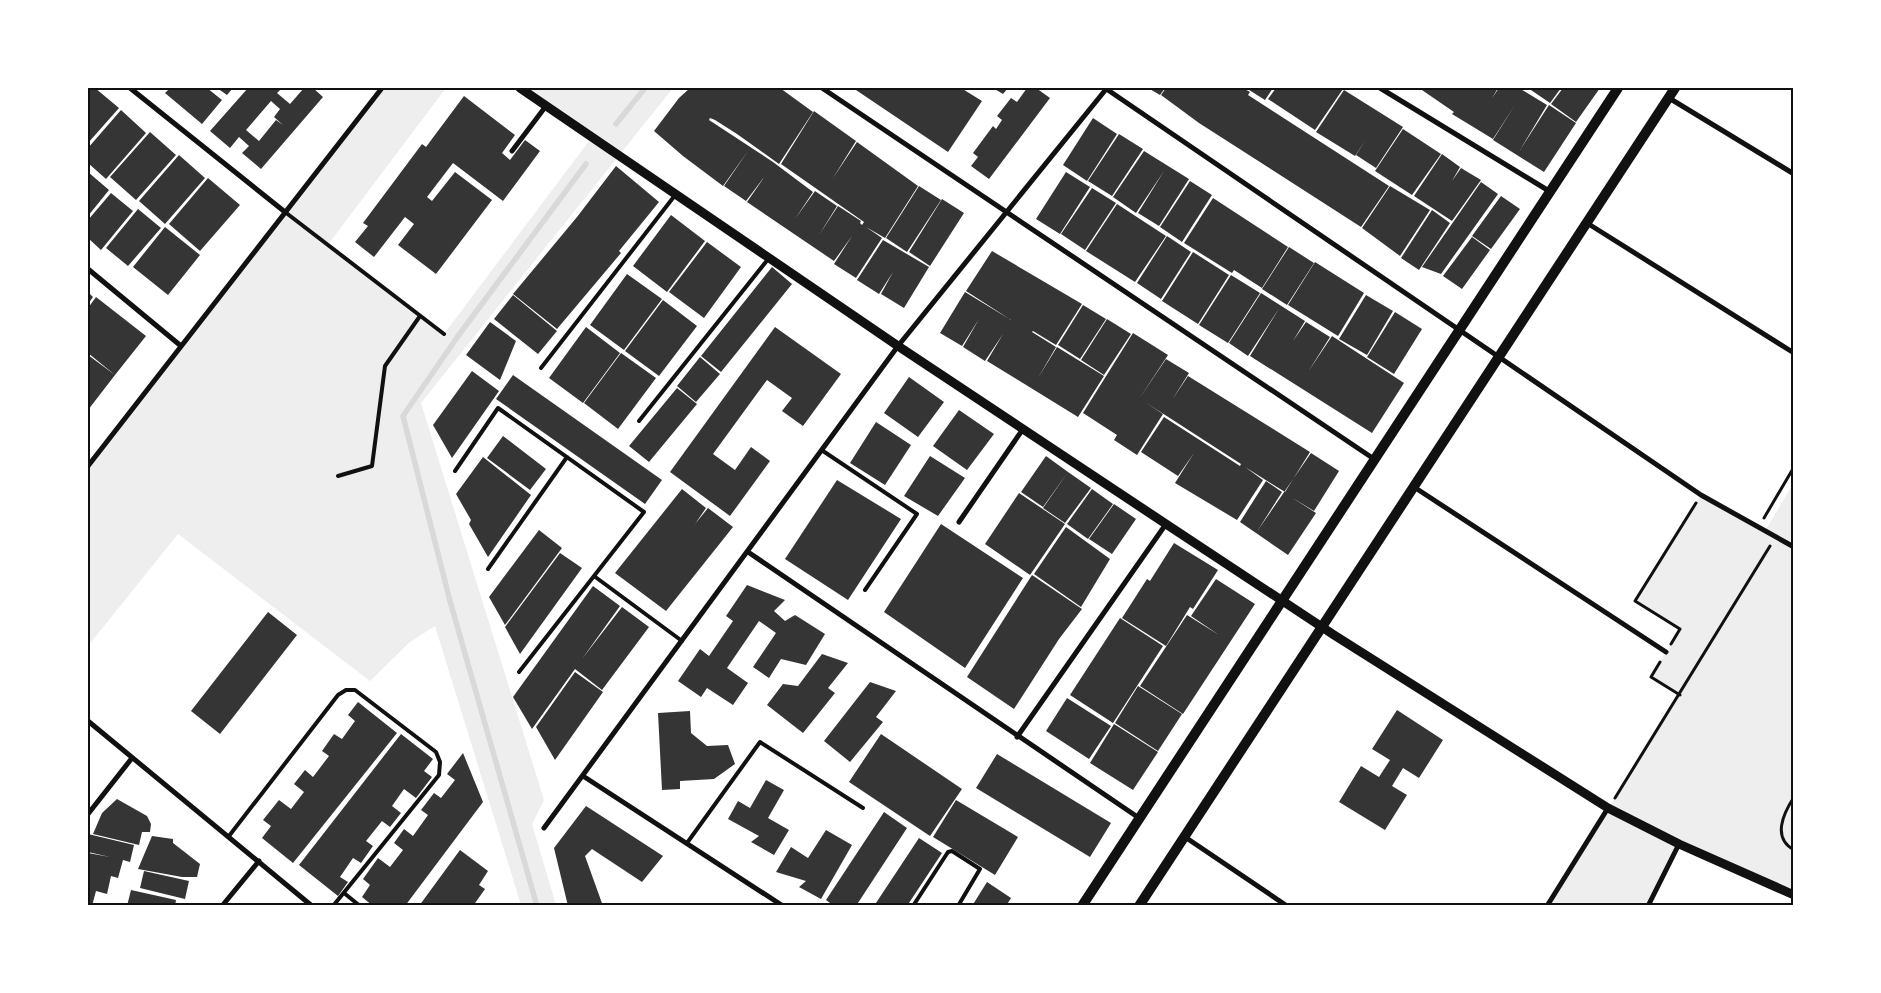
<svg xmlns="http://www.w3.org/2000/svg" width="1881" height="993" font-family="'Nunito Sans',sans-serif">
<rect width="100%" height="100%" fill="#fff"/>
<path fill="#eee" d="M382,88H446L327,246L444,334L592,137L520,88H673L421,403L544,800L532,824L556,905H521L435,626L410,642L370,681L178,534L88,646V466Z
M1793,484V895L1679,845L1648,905L1547,906L1680,695L1651,677L1680,629L1635,601L1701,495L1765,531Z"/>
<g fill="none" stroke-linecap="round" stroke-linejoin="round">
<path stroke="#d9d9d9" stroke-width="5.5" d="M616,124L645,88
M537,906L450,601L403,416L458,336L586,164"/>
</g>
<path fill="#353535" fill-rule="evenodd" d="M91,88H95L119,108L88,143V91Z
M170,88H207L222,100L202,124L165,93Z
M217,88H233L227,95Z
M248,88H282L277,93L290,104L304,88H313L323,97L261,169L242,153L249,146L239,137L230,148L210,131ZM271,101L280,109L274,117L283,125L276,120L259,141L246,130Z
M690,88H780L813,112L779,164L737,134L715,120L710,118L709,120L773,162L813,192L795,219L815,191L837,206L819,235L838,206L861,221L860,223L862,225L864,222L781,164L814,111L856,141L833,178L857,142L918,186L885,238L866,227L882,238L856,278L834,264L852,236L834,261L747,202L765,176L746,201L724,186L748,151L723,186L683,156L654,131L679,98Z
M853,88H961L982,101L948,152Z
M993,88H1008L1003,94Z
M1027,88H1036L1050,98L989,179L971,166L978,157L973,153L993,126L996,129L1002,120L997,116L1011,98L1017,102Z
M1148,88H1165L1160,95Z
M1166,88H1243L1250,92L1248,95L1389,186L1361,227L1199,123L1161,95Z
M1246,88H1273L1265,100Z
M1276,88H1340L1343,89L1315,130L1268,99Z
M1419,88H1498L1492,98L1499,88H1519L1547,105L1520,150L1549,105L1576,123L1544,172L1493,140L1515,105L1493,139L1452,114L1454,112Z
M1528,88H1561L1550,103Z
M1563,88H1600L1576,122L1551,104Z
M1344,90L1403,127L1376,168L1356,155L1366,139L1355,156L1316,132Z
M464,96L515,135L502,153L510,160L525,140L540,151L503,201L453,163L427,197L432,201L455,172L492,200L436,274L398,245L414,224L405,217L374,257L355,242L368,226L363,223L422,144L426,147Z
M121,110L146,133L106,179L88,163V148Z
M1093,118L1117,134L1087,181L1063,165Z
M1403,129L1441,154L1412,195L1375,171Z
M150,132L176,155L136,200L110,177Z
M1119,134L1143,149L1112,196L1088,181Z
M1144,151L1189,179L1159,226L1138,213L1164,171L1136,213L1113,197Z
M1442,154L1460,167L1452,181L1461,168L1481,180L1452,221L1414,196Z
M179,155L205,178L165,224L139,201Z
M616,166L659,202L619,251L621,253L557,329L513,294L577,217Z
M88,172L109,190L88,216Z
M1066,172L1090,187L1060,234L1036,219Z
M208,178L240,205L200,251L169,224Z
M1190,181L1212,195L1182,242L1160,227Z
M1481,182L1498,194L1441,274L1422,267Z
M919,186L941,200L907,252L886,238Z
M1390,186L1430,210L1400,256L1362,228Z
M1092,188L1116,203L1085,250L1061,234Z
M111,193L133,211L101,250L88,238V220Z
M1501,196L1520,209L1491,249L1472,236Z
M1213,198L1288,247L1262,288L1234,270L1232,273L1184,243Z
M942,199L964,213L930,266L909,252Z
M1117,204L1166,236L1135,282L1086,251Z
M138,209L161,228L128,266L106,248Z
M1432,210L1450,223L1419,270L1401,258Z
M671,215L705,241L667,292L633,266Z
M165,227L200,255L168,295L133,267Z
M1167,236L1191,252L1161,299L1137,283Z
M1472,237L1490,250L1462,289L1443,276Z
M883,240L929,267L904,308L881,294L893,272L879,294L857,280Z
M707,242L741,267L704,318L669,292Z
M1289,247L1314,263L1287,305L1262,289Z
M992,251L1082,304L1056,345L1033,331L1032,332L1056,347L1038,378L1057,347L1104,376L1078,417L987,361L1003,334L985,361L963,347L979,319L962,346L940,333L965,292L1011,320L966,291Z
M1193,252L1229,275L1198,324L1162,301Z
M1315,262L1364,293L1338,336L1288,305Z
M772,267L792,284L721,372L701,356Z
M627,274L662,299L624,350L590,325Z
M1231,275L1260,293L1228,343L1199,325Z
M88,292L93,297L88,304Z
M1261,293L1305,321L1293,341L1306,322L1330,337L1308,372L1332,336L1404,383L1372,433L1250,356L1280,307L1248,356L1229,343Z
M513,295L557,331L538,354L494,319Z
M1366,295L1393,311L1367,355L1339,339Z
M96,297L146,336L115,375L88,353V308Z
M663,300L697,326L659,376L625,351Z
M1083,305L1106,319L1080,359L1058,345Z
M1395,312L1422,329L1394,374L1367,357Z
M1107,319L1131,334L1104,375L1081,360Z
M490,322L516,341L500,380L466,355Z
M586,327L620,353L583,403L549,378Z
M775,327L841,374L803,426L782,411L792,398L767,380L713,454L735,470L751,447L770,461L730,516L670,472Z
M1133,333L1168,355L1139,399L1166,359L1189,373L1172,400L1188,376L1310,452L1285,492L1245,467L1263,480L1237,520L1175,483L1194,453L1178,476L1141,452L1164,417L1240,466L1241,464L1145,402L1163,414L1137,455L1114,440L1117,435L1083,413Z
M621,353L656,378L618,429L584,403Z
M88,355L115,375L88,410Z
M700,357L720,374L696,402L677,386Z
M472,371L499,391L452,458L433,425Z
M513,375L662,480L645,504L496,399Z
M909,377L944,402L918,437L884,413Z
M677,388L697,404L649,462L629,446Z
M959,410L994,434L967,470L933,446Z
M876,422L911,445L885,485L850,463Z
M503,436L546,469L530,490L487,458Z
M1311,453L1339,471L1314,511L1291,497L1316,513L1288,555L1240,522L1266,481L1282,492L1258,530Z
M930,456L965,478L938,516L904,496Z
M1046,456L1068,472L1043,507L1021,492Z
M483,457L531,495L488,557L469,524L471,520L456,494Z
M1068,472L1091,488L1065,523L1043,508Z
M837,480L901,519L848,600L785,559Z
M682,489L706,508L695,524L708,508L733,527L666,611L615,573Z
M1092,489L1113,504L1088,539L1067,524Z
M1019,493L1065,524L1030,575L985,544Z
M1114,504L1136,519L1112,554L1089,539Z
M941,524L1023,578L965,668L884,612Z
M1066,527L1110,559L1081,607L1034,574Z
M539,530L562,548L505,625L489,597Z
M1174,543L1218,570L1193,609L1190,607L1166,646L1122,618L1147,579L1150,581Z
M560,553L582,568L520,654L505,627Z
M1032,575L1082,609L1059,639L1014,709L967,677Z
M1216,579L1255,604L1183,714L1140,686L1187,615L1219,635L1191,616Z
M747,585L785,600L774,611L785,621L795,615L825,634L806,665L781,659L769,678L753,667L776,633L759,621L727,668L748,683L733,705L707,688L701,697L678,681L700,649L709,656L733,621L726,616Z
M593,586L620,606L582,659L622,607L649,627L602,690L575,669L532,729L513,697Z
M268,612L297,635L220,734L191,711Z
M1120,618L1163,646L1113,723L1070,695Z
M822,654L848,663L828,688L835,693L803,733L767,705L783,684L798,686Z
M575,672L603,692L555,760L536,727Z
M870,682L896,691L876,717L883,722L850,762L824,741Z
M1138,686L1182,714L1158,751L1115,723Z
M1067,698L1111,726L1089,759L1046,731Z
M358,702L397,733L293,863L262,838L271,826L263,820L279,800L291,809L304,792L294,784L305,770L313,777L329,756L322,751L334,734L342,739L355,721L348,715Z
M1397,710L1443,740L1419,778L1403,768L1392,786L1407,795L1385,830L1339,802L1361,766L1379,777L1390,760L1372,749Z
M690,711L691,733L707,746L728,745L735,764L714,779L680,781V789L662,790L658,713Z
M1114,724L1158,752L1133,790L1090,763Z
M401,734L433,759L424,771L432,777L416,798L404,789L392,806L401,813L390,827L382,821L366,841L373,846L361,863L353,858L340,877L348,882L338,896L299,865Z
M881,734L962,789L930,836L849,782Z
M463,753L483,802L405,906H373L362,897L370,885L363,879L378,858L390,867L403,850L394,843L404,829L413,836L428,815L421,810L434,793L441,798L455,780L447,774Z
M997,754L1111,823L1090,857L976,788Z
M766,780L784,790L768,818L789,830L774,855L751,842L759,836L728,819L738,801L750,808Z
M117,799L147,816L151,824L150,832H142L139,845L93,834L102,813Z
M956,800L1018,837L995,875L933,837Z
M586,806L663,856L642,882L592,849L585,856L603,906H568L554,848Z
M884,812L907,828L856,906H834L826,900Z
M826,830L852,845L821,899L799,887L806,881L776,872L791,847L808,858Z
M88,834L134,845L130,862L123,860L118,878L111,876L107,894L96,891L92,906H88V853L110,857L88,852Z
M152,836L173,839V843L200,864L197,877H182L138,869Z
M919,838L942,853L907,906H874Z
M460,850L488,871L479,885L485,889L473,906H419Z
M144,871L189,881L185,899L140,888Z
M987,882L1011,898L1006,906H972Z
M131,890L176,900L175,906H127Z"/>
<g fill="none" stroke-linecap="round" stroke-linejoin="round">
<path stroke="#111" stroke-width="3" d="M1764,518L1794,467
M1671,644L1680,629L1635,601L1696,503
M1660,662L1651,677L1680,695
M1794,797C1783,814 1772,838 1794,850
M1615,798L1770,546"/>
<path stroke="#111" stroke-width="4" d="M285,212L444,334
M541,368L676,194
M639,421L769,258
M823,451L917,514L865,590
M455,471L498,408L644,512L519,672
M338,476L372,466L385,366L420,316
M488,569L567,457
M594,576L682,641
M229,836L338,695L346,690H355L436,752L440,762L439,775L333,906
M687,843L760,742L863,808
M344,893L360,906
M913,906L948,852L952,851L980,869L958,906"/>
<path stroke="#111" stroke-width="5" d="M130,88L285,212
M822,88L1374,459
M1105,88L1701,495L1794,547
M1380,88L1549,191
M1669,98L1794,174
M512,151L546,106
M1587,223L1794,353
M88,269L181,346
M88,466L382,88
M1414,487L1666,652
M959,522L1023,429
M748,552L1139,818
M88,721L312,906
M1017,737L1166,524
M583,776L783,906
M88,814L132,758
M544,828L898,346L1107,88
M1185,837L1287,906
M222,906L259,861
M1547,906L1608,808
M1648,906L1679,844"/>
<path stroke="#111" stroke-width="9" d="M520,88L898,346L1166,524L1334,635L1608,808L1679,844L1794,895"/>
<path stroke="#111" stroke-width="10" d="M1082,906L1618,88
M1139,906L1675,88"/>
</g>
<rect width="1881" height="993" fill="none" stroke="#ffffff" stroke-width="178"/>
<rect x="89" y="89" width="1703" height="815" fill="none" stroke="#111" stroke-width="2"/>
</svg>
